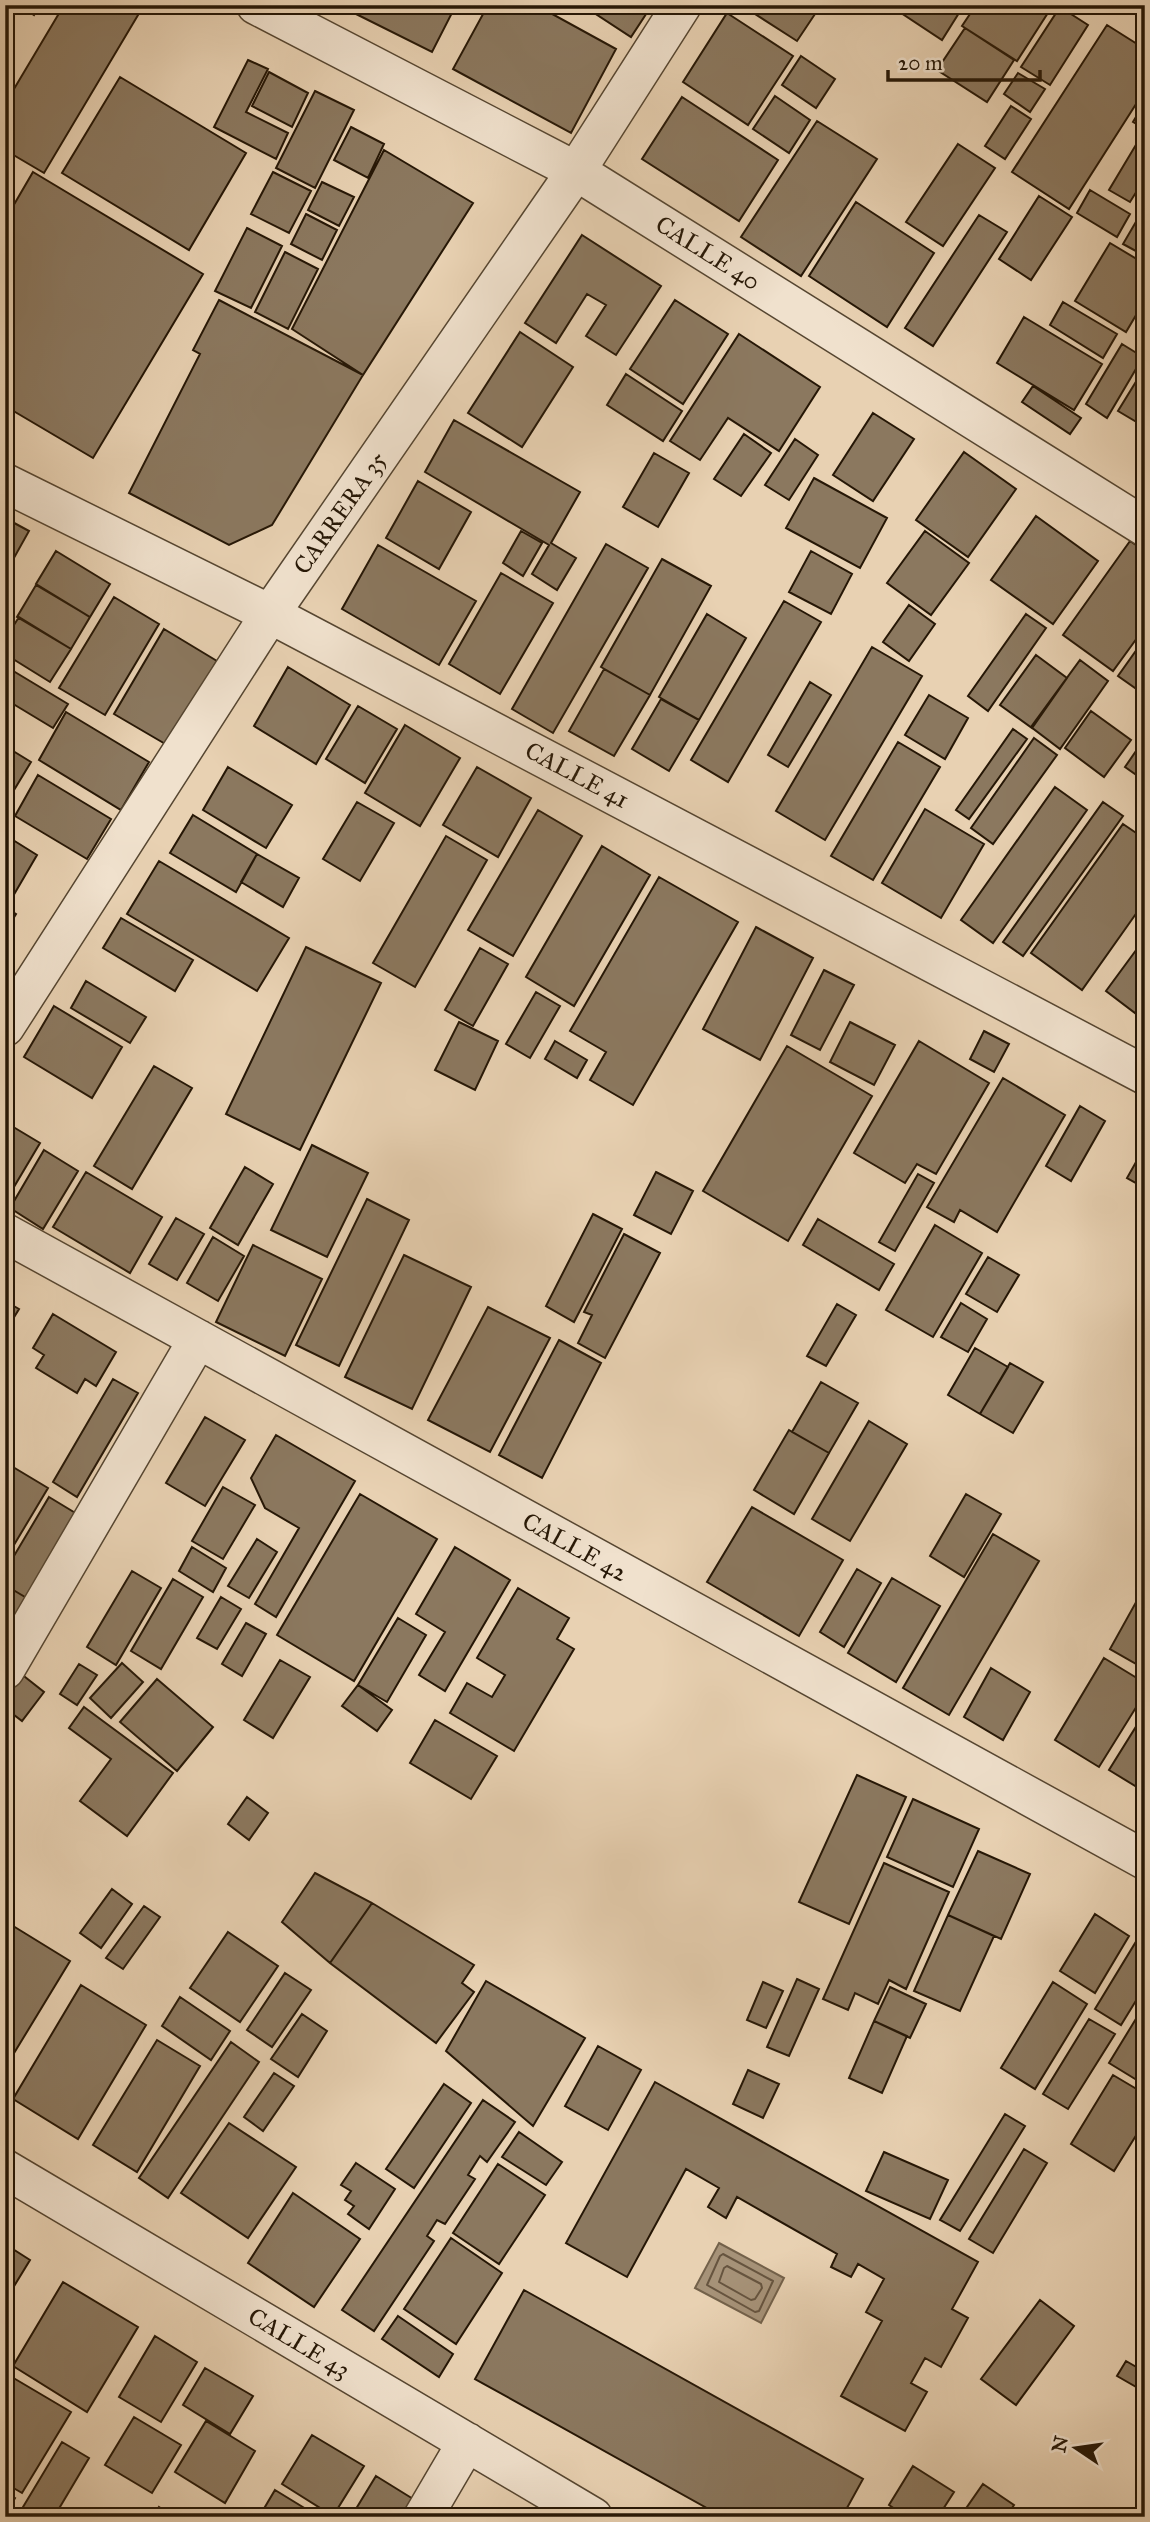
<svg xmlns="http://www.w3.org/2000/svg" width="1150" height="2522" font-family="'IM FELL Great Primer',serif">
<rect width="100%" height="100%" fill="#e8d1b2"/>
<filter id="stains"><feTurbulence type="fractalNoise" baseFrequency=".00286" numOctaves="4"/><feColorMatrix values="0 0 0 0 .2 0 0 0 0 .09 0 0 0 0 .02 0 0 0 .5 -.17"/></filter>
<radialGradient id="worn" r=".72"><stop offset=".6" stop-color="#630" stop-opacity="0"/><stop offset="1" stop-color="#630" stop-opacity=".3"/></radialGradient>
<path fill="#a69278" stroke="#73614a" stroke-width="2" d="M719,2243L784,2278L761,2323L695,2288Z"/>
<g fill="none" stroke-linecap="round" stroke-linejoin="round">
<path stroke="#66543f" stroke-width="2" d="M723,2254L773,2281L759,2311L755,2312L707,2285L720,2256Z
M727,2266L761,2284L762,2288L755,2299L751,2300L719,2282L724,2268Z"/>
</g>
<path fill="#8b785f" stroke="#261706" stroke-width="2" d="M19,5H40L34,15Z
M64,5H144L44,173L5,150V104Z
M338,5H456L432,52Z
M488,5H536L616,49L571,133L453,69Z
M582,5H652L631,37Z
M741,5H821L797,41Z
M889,5H964L942,40Z
M976,5H1053L1017,61L962,26Z
M1060,7L1088,25L1050,85L1021,67Z
M727,13L793,56L748,125L683,82Z
M1107,25L1145,49V90L1069,209L1012,172Z
M965,28L1014,60L987,102L937,70Z
M801,56L835,79L816,108L782,85Z
M248,60L268,69L246,112L288,133L276,159L214,127Z
M269,72L308,93L292,127L252,106Z
M1018,73L1045,89L1030,112L1004,94Z
M120,77L246,153L189,250L62,173Z
M315,91L354,110L315,188L276,168Z
M775,96L810,120L789,153L753,129Z
M682,97L778,160L739,221L642,159Z
M1145,102V129L1133,122Z
M1011,106L1031,119L1005,159L985,146Z
M817,121L877,159L801,276L741,237Z
M351,127L384,144L368,178L334,160Z
M1140,138L1145,141V178L1130,202L1109,190Z
M958,144L995,168L943,246L906,222Z
M384,150L473,203L363,375L292,329Z
M33,172L203,274L93,458L5,406V220Z
M273,172L311,191L289,233L251,214Z
M322,182L354,197L339,226L308,210Z
M1090,190L1130,214L1117,237L1077,213Z
M1039,196L1072,217L1031,280L999,259Z
M856,202L934,253L887,327L809,276Z
M306,214L337,230L322,260L291,244Z
M979,215L1007,232L933,346L905,328Z
M1137,220L1145,224V256L1123,244Z
M247,228L282,246L251,308L215,291Z
M582,235L661,286L616,355L586,336L606,305L587,294L556,343L525,323Z
M1110,243L1145,264V300L1126,332L1075,301Z
M285,252L318,269L288,329L255,312Z
M219,300L363,375L272,525L229,545L129,493L200,354L193,350Z
M675,300L728,334L683,404L630,369Z
M1063,302L1117,334L1103,358L1050,325Z
M1024,317L1102,364L1074,410L997,363Z
M520,332L573,367L522,447L468,413Z
M739,334L820,387L779,451L728,418L700,460L670,441Z
M1122,344L1143,357L1107,418L1086,404Z
M1145,367V427L1118,411Z
M626,374L682,411L663,441L607,405Z
M1033,386L1081,418L1070,434L1022,402Z
M873,413L914,439L873,501L833,475Z
M454,420L580,492L551,543L576,558L557,590L532,574L549,545L425,472Z
M744,434L771,453L741,496L714,479Z
M795,439L818,455L789,500L765,485Z
M964,452L1016,489L968,557L916,520Z
M654,453L689,473L658,527L623,507Z
M814,478L887,518L860,568L786,528Z
M418,481L471,512L439,569L386,538Z
M1036,516L1098,561L1053,624L991,580Z
M5,518L29,531L5,574Z
M521,531L542,543L523,576L503,563Z
M925,531L969,563L931,615L887,583Z
M1130,541L1145,551V627L1113,671L1063,635Z
M606,544L648,568L553,733L512,709Z
M378,545L476,601L439,665L342,609Z
M56,551L110,584L90,617L36,584Z
M811,551L852,574L831,614L789,592Z
M662,559L711,586L650,695L601,667Z
M501,573L553,603L500,694L449,664Z
M36,585L90,617L71,649L17,617Z
M114,597L159,624L105,715L59,688Z
M784,601L821,622L728,782L691,760Z
M909,605L935,624L909,661L883,642Z
M707,614L746,638L699,720L659,697Z
M1026,614L1046,628L988,711L968,696Z
M19,617L71,649L50,682L5,654V639Z
M164,629L217,661L167,745L114,714Z
M1145,638V695L1118,676Z
M872,647L922,676L825,840L776,811Z
M1036,655L1067,678L1032,728L1000,705Z
M1080,660L1108,681L1060,749L1031,727Z
M5,666L68,704L53,728L5,699Z
M288,667L350,705L316,764L254,726Z
M604,669L650,695L614,756L569,731Z
M810,682L831,695L788,767L768,755Z
M929,695L968,718L945,759L905,735Z
M661,699L699,720L669,771L632,749Z
M358,706L397,729L365,783L326,759Z
M1091,711L1131,740L1104,777L1065,748Z
M66,712L149,762L121,810L39,760Z
M405,725L460,758L420,826L365,793Z
M1013,729L1027,739L969,819L956,810Z
M1034,738L1057,755L993,844L971,828Z
M1145,738V781L1125,767Z
M898,742L940,767L873,880L831,856Z
M5,746L31,762L5,805Z
M228,767L292,805L266,848L203,810Z
M477,767L531,798L498,857L443,825Z
M38,775L111,819L87,859L15,816Z
M1055,787L1087,810L993,943L961,920Z
M357,802L394,823L360,881L323,859Z
M1103,802L1123,816L1023,956L1003,942Z
M925,809L984,844L941,918L882,883Z
M538,810L582,836L513,956L468,930Z
M193,815L257,854L236,892L170,853Z
M1123,824L1145,839V901L1082,990L1031,953Z
M5,835L37,855L12,898L5,894Z
M446,836L487,860L415,987L373,963Z
M602,846L650,875L574,1006L526,977Z
M257,854L299,878L283,907L241,882Z
M159,861L289,938L257,991L127,914Z
M659,877L738,922L633,1105L590,1080L606,1052L570,1031Z
M5,907L16,914L5,932Z
M121,918L193,960L175,991L103,948Z
M756,927L813,958L760,1060L703,1029Z
M1145,938V1000L1135,1013L1106,991Z
M306,947L381,983L300,1150L226,1114Z
M480,948L508,964L473,1026L445,1010Z
M824,970L854,985L820,1050L791,1035Z
M86,981L146,1017L130,1043L71,1008Z
M536,992L560,1006L530,1058L506,1044Z
M54,1006L122,1047L92,1098L24,1057Z
M459,1022L498,1041L475,1090L435,1070Z
M850,1022L895,1045L874,1085L830,1062Z
M984,1031L1009,1044L994,1072L970,1059Z
M555,1041L587,1060L577,1078L545,1059Z
M919,1041L989,1083L936,1174L917,1164L905,1183L854,1153Z
M787,1046L872,1096L788,1241L703,1191Z
M154,1066L192,1088L132,1189L94,1166Z
M1003,1078L1065,1115L997,1232L960,1210L954,1222L927,1207Z
M1080,1106L1105,1121L1071,1181L1046,1166Z
M5,1122L40,1143L5,1202Z
M312,1145L368,1173L327,1257L271,1230Z
M1145,1146V1188L1127,1178Z
M44,1150L78,1171L43,1229L10,1208Z
M245,1167L273,1184L238,1245L210,1228Z
M86,1172L162,1217L130,1273L53,1227Z
M656,1172L693,1191L671,1234L634,1215Z
M918,1174L934,1183L895,1251L879,1242Z
M367,1199L409,1220L339,1366L296,1345Z
M593,1214L622,1229L574,1322L546,1306Z
M176,1218L204,1234L177,1280L149,1264Z
M818,1219L894,1264L879,1290L803,1245Z
M935,1225L982,1253L933,1337L886,1310Z
M624,1234L660,1253L605,1358L578,1343L592,1315L584,1312Z
M213,1237L244,1256L218,1301L187,1283Z
M253,1245L322,1279L285,1356L216,1322Z
M404,1255L471,1287L412,1409L345,1377Z
M988,1257L1019,1275L997,1312L966,1294Z
M5,1301L19,1309L5,1332Z
M961,1303L987,1319L968,1352L941,1337Z
M837,1304L856,1315L826,1366L807,1356Z
M488,1307L550,1338L490,1452L428,1420Z
M53,1314L116,1352L96,1386L85,1379L77,1393L36,1368L44,1355L33,1348Z
M559,1340L601,1363L542,1478L499,1455Z
M975,1348L1008,1367L980,1414L948,1395Z
M1010,1363L1043,1382L1013,1433L980,1414Z
M113,1379L138,1393L77,1497L53,1482Z
M821,1382L858,1403L829,1453L792,1432Z
M205,1417L245,1440L205,1506L166,1483Z
M869,1421L907,1444L850,1541L812,1519Z
M789,1430L829,1453L794,1514L754,1490Z
M276,1435L355,1481L276,1617L255,1604L299,1528L265,1508L251,1478Z
M13,1467L48,1488L5,1560V1480Z
M223,1487L255,1505L223,1559L192,1541Z
M360,1494L437,1539L354,1681L277,1635Z
M966,1494L1001,1514L964,1577L930,1556Z
M49,1497L82,1517L30,1600L5,1585V1571Z
M752,1507L843,1560L799,1636L707,1582Z
M993,1534L1039,1561L949,1715L903,1688Z
M257,1539L277,1552L249,1598L228,1586Z
M192,1547L226,1568L213,1592L179,1571Z
M455,1547L510,1580L445,1691L419,1675L445,1632L416,1614Z
M857,1569L881,1583L844,1647L820,1632Z
M132,1571L161,1588L116,1665L87,1647Z
M892,1578L940,1606L896,1682L848,1653Z
M173,1579L203,1597L161,1669L131,1651Z
M5,1585L30,1600L5,1643Z
M1145,1586V1669L1110,1649Z
M518,1588L569,1618L557,1639L574,1649L514,1751L450,1713L467,1683L492,1697L505,1675L477,1658Z
M221,1597L241,1609L217,1649L197,1638Z
M398,1618L426,1635L387,1702L358,1685Z
M246,1623L266,1634L242,1676L222,1664Z
M1104,1658L1145,1683V1693L1099,1767L1055,1740Z
M280,1660L310,1677L273,1738L244,1720Z
M122,1663L143,1682L111,1718L90,1698Z
M79,1664L97,1675L77,1705L60,1694Z
M991,1668L1030,1692L1003,1740L964,1717Z
M20,1673L44,1692L22,1721L5,1708V1692Z
M157,1679L213,1727L177,1771L120,1722Z
M358,1685L392,1710L377,1731L342,1706Z
M84,1707L173,1773L127,1836L80,1801L111,1759L69,1728Z
M1142,1717L1145,1719V1792L1109,1770Z
M435,1720L497,1756L471,1799L410,1763Z
M857,1775L906,1797L849,1924L799,1902Z
M247,1797L268,1813L249,1840L228,1824Z
M913,1799L979,1829L953,1887L887,1857Z
M978,1851L1030,1874L1001,1939L948,1915Z
M884,1863L949,1892L906,1989L889,1980L878,2004L855,1993L848,2010L823,1999Z
M315,1873L372,1903L330,1963L282,1922Z
M112,1889L132,1904L101,1948L80,1933Z
M372,1903L474,1965L462,1983L474,1992L436,2043L330,1963Z
M144,1906L160,1917L123,1969L106,1958Z
M1095,1914L1129,1936L1095,1993L1060,1971Z
M948,1915L994,1936L960,2011L914,1991Z
M5,1921L70,1961L5,2068Z
M228,1932L278,1966L240,2022L190,1988Z
M1137,1940L1145,1945V1986L1121,2025L1095,2009Z
M285,1973L311,1990L272,2047L247,2030Z
M797,1979L819,1989L789,2056L767,2047Z
M486,1981L585,2038L533,2126L446,2051Z
M763,1982L783,1991L766,2028L747,2020Z
M1053,1982L1087,2004L1035,2089L1001,2068Z
M81,1985L146,2025L78,2139L13,2099Z
M890,1987L926,2004L910,2038L874,2021Z
M180,1997L230,2031L211,2060L162,2026Z
M1145,2004V2085L1109,2063Z
M302,2014L327,2031L298,2077L271,2059Z
M1089,2019L1115,2034L1068,2109L1043,2094Z
M874,2021L907,2036L882,2093L849,2078Z
M157,2040L200,2066L137,2172L93,2145Z
M231,2042L259,2062L168,2198L139,2178Z
M598,2046L641,2070L608,2130L565,2106Z
M748,2070L779,2084L763,2118L733,2104Z
M274,2073L294,2086L263,2131L244,2117Z
M1113,2075L1145,2094V2121L1114,2171L1071,2144Z
M655,2082L978,2262L952,2309L968,2318L941,2367L925,2358L911,2383L927,2392L905,2431L841,2396L882,2321L866,2312L884,2279L858,2264L851,2277L831,2267L837,2254L737,2197L726,2218L708,2207L719,2188L686,2169L627,2277L566,2243Z
M444,2084L471,2103L414,2188L386,2169Z
M483,2100L515,2122L487,2162L480,2156L468,2175L475,2179L445,2224L437,2220L427,2236L434,2241L374,2331L342,2310Z
M1005,2114L1025,2126L960,2231L940,2220Z
M229,2123L296,2167L248,2238L181,2193Z
M519,2132L562,2162L546,2185L502,2157Z
M1024,2149L1047,2163L993,2253L969,2239Z
M884,2152L948,2180L930,2219L866,2191Z
M356,2163L395,2189L369,2229L348,2214L354,2206L345,2200L351,2191L341,2185Z
M498,2164L545,2195L499,2264L453,2233Z
M293,2193L360,2239L314,2307L248,2263Z
M451,2238L502,2273L456,2344L404,2309Z
M5,2244L30,2260L5,2301Z
M63,2282L138,2327L87,2412L13,2366Z
M524,2290L863,2479L842,2517H723L475,2379Z
M1040,2300L1074,2326L1016,2405L981,2379Z
M398,2316L453,2354L439,2377L382,2339Z
M155,2336L197,2362L161,2422L119,2397Z
M1126,2361L1145,2372V2392L1117,2376Z
M205,2368L253,2396L230,2434L183,2405Z
M5,2373L71,2412L22,2493L5,2483Z
M134,2417L181,2445L152,2493L105,2465Z
M206,2421L255,2451L225,2503L175,2472Z
M312,2435L364,2466L333,2516L282,2484Z
M62,2442L89,2458L54,2517H17Z
M913,2466L954,2492L938,2517H907L889,2505Z
M376,2476L418,2502L409,2517H351Z
M983,2484L1014,2505L1006,2517H960Z
M275,2490L319,2517H259Z
M5,2492L15,2498L5,2515Z
M159,2507L175,2517H153Z"/>
<g fill="none" stroke-linecap="round" stroke-linejoin="round">
<g stroke="#564631" stroke-width="41">
<path id="minor" d="M256,5L576,171L1145,527
M5,483L270,614L1145,1075
M5,1027L270,614L576,171L682,5
M5,1233L1145,1860
M5,1670L198,1339
M5,2169L593,2517
M423,2517L467,2442"/>
</g>
<use href="#minor" stroke="#f0e1cd" stroke-width="38"/>
</g>
<g text-anchor="middle" dominant-baseline="central" stroke-width="6" stroke-linejoin="round" paint-order="stroke">
<g font-size="24" fill="#261706" stroke="#f0e1cd">
<text transform="translate(708 253) rotate(32)">CALLE 40</text>
<text transform="translate(340 513) rotate(-55)">CARRERA 35</text>
<text transform="translate(577 775) rotate(28)">CALLE 41</text>
<text transform="translate(575 1547) rotate(29)">CALLE 42</text>
<text transform="translate(299 2343) rotate(31)">CALLE 43</text>
</g>
</g>
<rect width="1150" height="2522" fill="none" stroke="#e8d1b2" stroke-width="28"/>
<rect x="7" y="7" width="1136" height="2508" fill="none" stroke="#261706" stroke-width="3.5"/>
<rect x="14" y="14" width="1122" height="2494" fill="none" stroke="#261706" stroke-width="2"/>
<g transform="translate(1076 2448) rotate(283)" stroke="#f0e1cd" stroke-width="5" paint-order="stroke">
<path d="M0-5L12 26L0 18L-12 26Z" fill="#261706"/>
<text y="-10" font-size="19" font-weight="bold" text-anchor="middle" fill="#261706">N</text>
</g>
<path d="M888 70v10h152v-10" fill="none" stroke="#261706" stroke-width="3.5"/>
<text x="898" y="70" font-size="21" fill="#261706" stroke="#f0e1cd" stroke-width="5" paint-order="stroke">20 m</text>
<rect width="100%" height="100%" filter="url(#stains)"/>
<rect width="100%" height="100%" fill="url(#worn)"/>
</svg>
